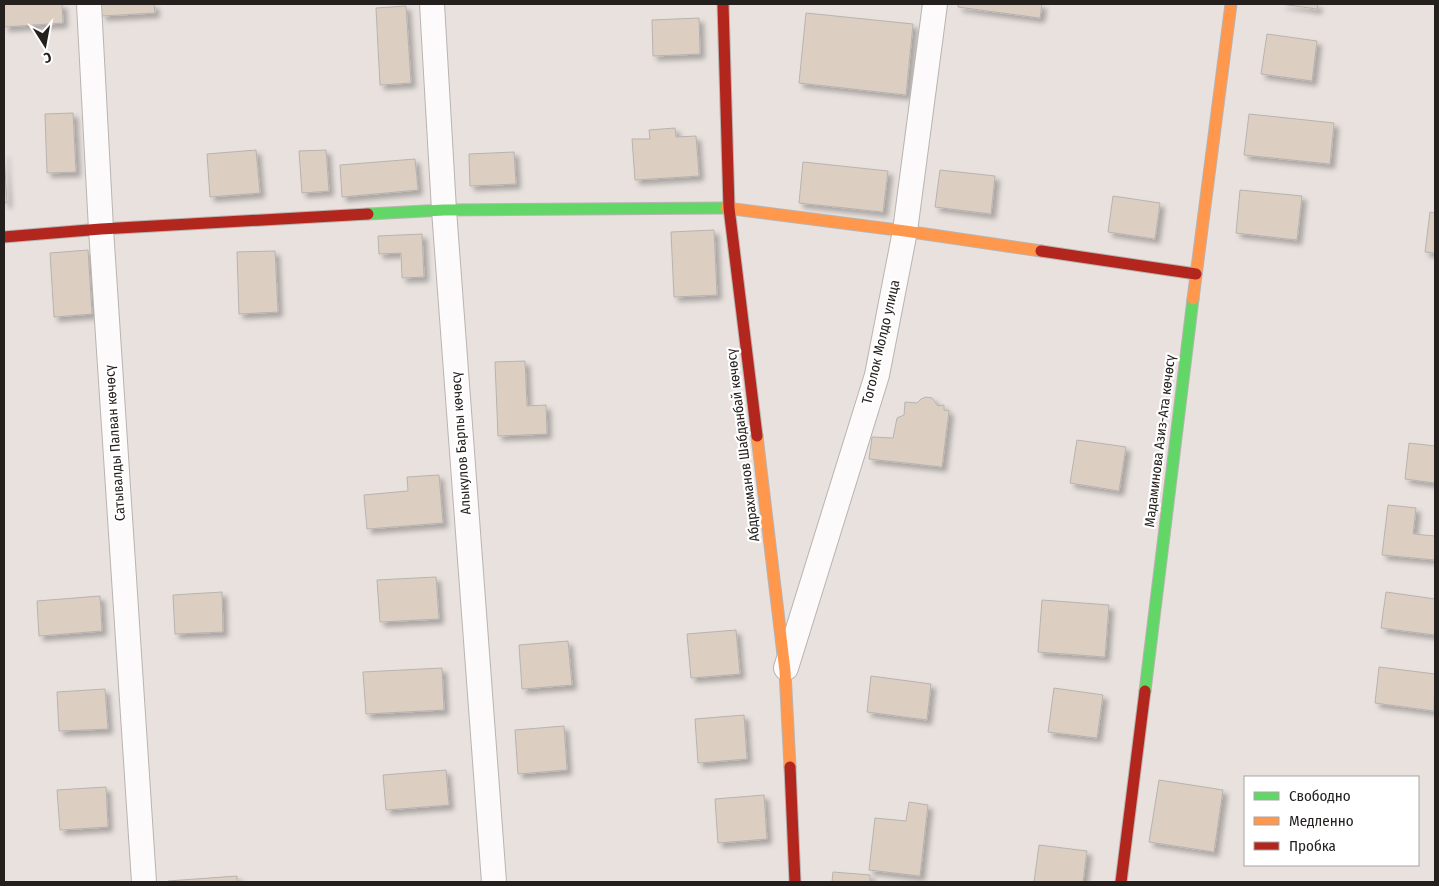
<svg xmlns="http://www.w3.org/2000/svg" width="1439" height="886" font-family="'Fira Sans Condensed',sans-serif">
<defs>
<filter id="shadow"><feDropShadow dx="4.5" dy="4.5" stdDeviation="2.5" flood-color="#0004"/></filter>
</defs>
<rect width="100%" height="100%" fill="#e8e1de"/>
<path fill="#dccfc2" stroke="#b8b3b0" filter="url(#shadow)" d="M4,4H62L63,23L4,27Z
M101,4H154L155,13L102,16Z
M958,4H1042L1040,18L958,7Z
M1281,4H1318L1317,9Z
M406,6L411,83L380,85L376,8Z
M806,13L913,24L906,95L799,83Z
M699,18L700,54L653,56L652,20Z
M1267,34L1317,41L1312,81L1261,74Z
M73,113L76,172L47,173L45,114Z
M1249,114L1334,123L1330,164L1244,155Z
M675,128L676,137L696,136L699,176L635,180L632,139H650L649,130Z
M256,150L260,193L210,197L207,154Z
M326,150L329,191L302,193L299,151Z
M514,152L516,184L470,186L469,154Z
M4,153L7,203H4Z
M415,159L418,190L342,197L340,165Z
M803,162L888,171L883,212L799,203Z
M940,170L995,176L991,214L935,207Z
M1240,190L1302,196L1297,240L1236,233Z
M1113,196L1160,203L1155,239L1108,232Z
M1430,212L1435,213V253L1425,252Z
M714,230L717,295L674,297L671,232Z
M422,234L424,277L402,278L401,253L379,254L378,236Z
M88,250L92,314L54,317L50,253Z
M275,251L278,312L239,314L237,252Z
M525,361L527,406L546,405L547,434L498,436L495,362Z
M926,397L932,398L938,406L944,405V410L949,411L942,467L869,459L872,437L893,438L897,418L904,415L905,402L917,403L921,399Z
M1077,440L1126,447L1119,491L1070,483Z
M1409,443L1435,446V483L1405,479Z
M439,475L443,523L367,529L364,495L408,491L407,477Z
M1388,505L1416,508L1413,534L1435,536V560L1382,555Z
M436,577L439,619L380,622L377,580Z
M222,592L223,632L175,634L173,595Z
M1386,592L1435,599V635L1381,628Z
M100,596L102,631L39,636L37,601Z
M1042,600L1109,605L1105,657L1038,652Z
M736,630L740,674L691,678L687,634Z
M568,641L572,685L522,689L519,645Z
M1379,667L1435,674L1434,711L1375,703Z
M442,668L444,710L366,714L363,672Z
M871,676L931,684L927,720L867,712Z
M1054,688L1103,695L1097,738L1048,732Z
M105,689L108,729L59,731L57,692Z
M744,715L747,759L698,763L695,719Z
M564,726L567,770L518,774L515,730Z
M446,770L449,805L386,810L383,775Z
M1159,780L1223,790L1214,852L1149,842Z
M106,787L108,827L60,830L57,790Z
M764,795L767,839L718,843L715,799Z
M909,802L928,805L920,876L869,870L875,818L906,821Z
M1039,845L1087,851L1083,882H1034Z
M833,872L870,875V882H832Z
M237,876V882H168V881Z"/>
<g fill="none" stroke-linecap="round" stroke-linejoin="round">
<g stroke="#b9b4b1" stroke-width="26">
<path id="street" d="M89,4L101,229L144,882
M432,4L444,210L494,882
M786,668L877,375L905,231L935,4"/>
</g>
<g stroke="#b9b4b1" stroke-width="13">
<path id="fast" d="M368,214L444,210L726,208
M1145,691L1193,299"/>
</g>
<g stroke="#b9b4b1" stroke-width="13">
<path id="slow" d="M726,208L905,231L1041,251
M1193,299L1231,4
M757,436L785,671L790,767"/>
</g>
<g stroke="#b9b4b1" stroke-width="13">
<path id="jam" d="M723,4L729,208L757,436
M4,237L101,229L368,214
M1041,251L1196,274
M790,767L795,882
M1121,882L1145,691"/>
</g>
<use href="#street" stroke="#fcfafa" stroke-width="24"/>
<use href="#fast" stroke="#63d668" stroke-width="11"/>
<use href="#slow" stroke="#ff974d" stroke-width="11"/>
<use href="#jam" stroke="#b3261e" stroke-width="11"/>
</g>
<g text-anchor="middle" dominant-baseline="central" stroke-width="4.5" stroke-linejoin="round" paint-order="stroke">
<g font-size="14" fill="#24201e" stroke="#fff">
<text transform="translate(881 342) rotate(-77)">Тоголок Молдо улица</text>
<text transform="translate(1160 441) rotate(-83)">Мадаминова Азиз-Ата көчөсү</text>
<text transform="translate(115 443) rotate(-94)">Сатывалды Палван көчөсү</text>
<text transform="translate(461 443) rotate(-94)">Алыкулов Барпы көчөсү</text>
<text transform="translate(743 445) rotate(-97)">Абдрахманов Шабданбай көчөсү</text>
</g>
</g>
<rect width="1439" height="886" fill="none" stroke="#24201e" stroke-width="10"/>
<rect x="1244" y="776" width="175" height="90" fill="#ffffff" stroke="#a7a6a5"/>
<rect x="1254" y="792" width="25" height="8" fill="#63d668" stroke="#a7a6a5"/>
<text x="1289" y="801" font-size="15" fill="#24201e">Свободно</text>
<rect x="1254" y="817" width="25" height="8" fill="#ff974d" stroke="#a7a6a5"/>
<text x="1289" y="826" font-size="15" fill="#24201e">Медленно</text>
<rect x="1254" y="842" width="25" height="8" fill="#b3261e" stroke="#a7a6a5"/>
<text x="1289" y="851" font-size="15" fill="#24201e">Пробка</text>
<g transform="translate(45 45) rotate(169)" stroke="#ffffff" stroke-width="4" paint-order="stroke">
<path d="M0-4L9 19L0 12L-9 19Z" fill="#24201e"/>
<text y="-8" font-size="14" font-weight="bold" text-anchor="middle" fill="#24201e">С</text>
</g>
</svg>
